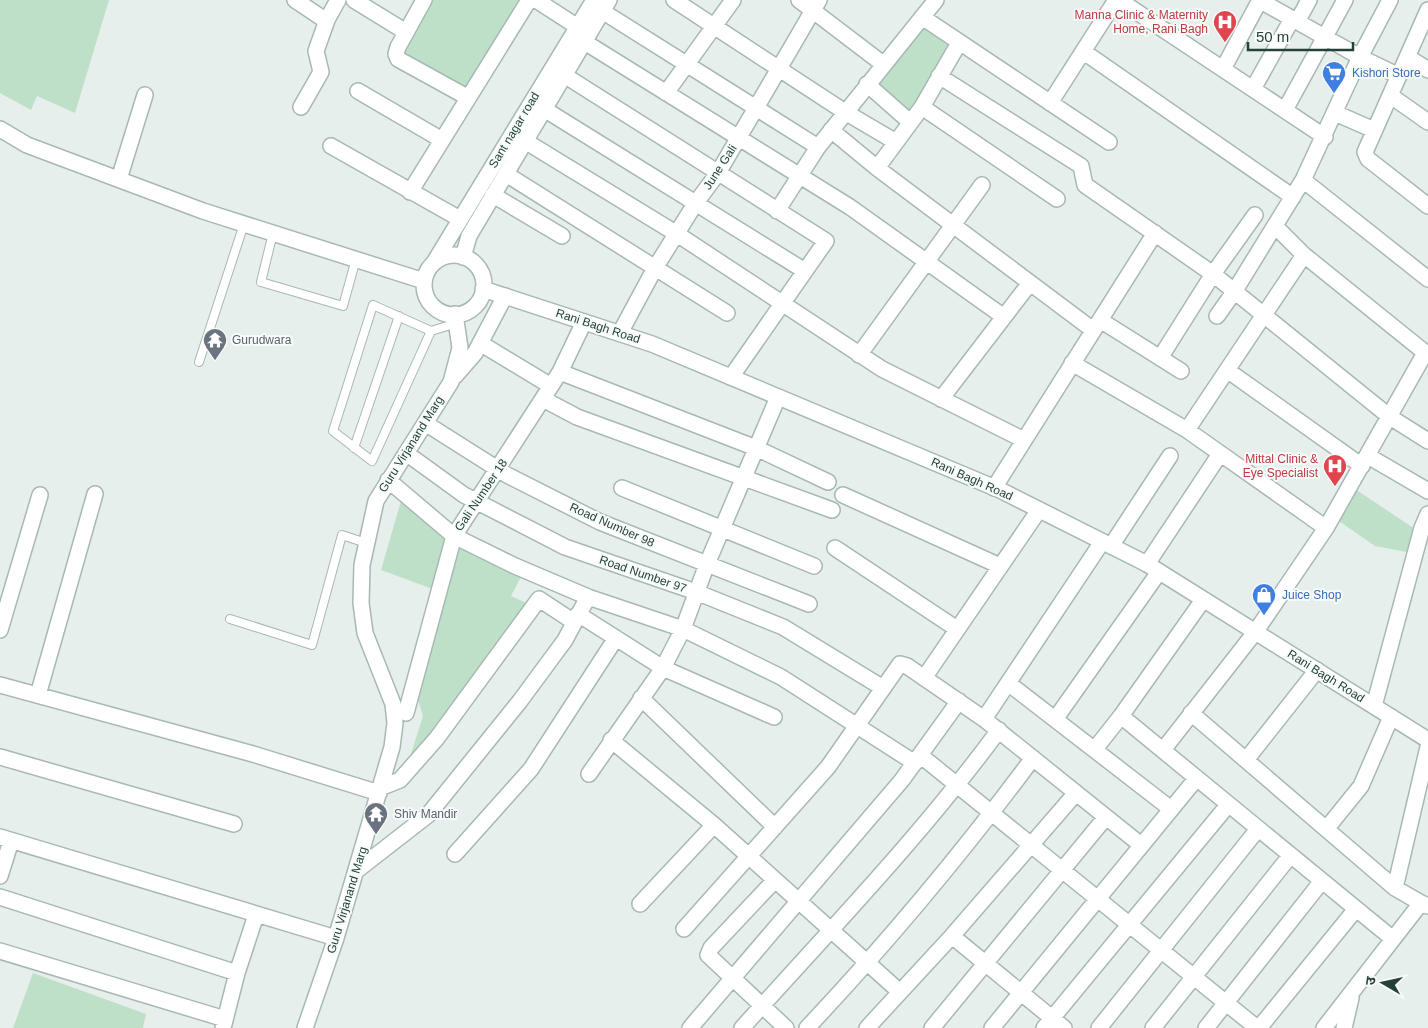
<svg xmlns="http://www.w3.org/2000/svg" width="1428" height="1028" font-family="Arial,'Noto Sans Devanagari',sans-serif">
<rect width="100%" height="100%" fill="#e6efeb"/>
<path fill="#bfe0c8" d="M0,0H109L75,113L37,96L31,110L0,93Z
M432,0H518L466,92L401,54Z
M921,20L955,45L910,118L870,83Z
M1355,489L1418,531L1412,553L1375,546L1336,519Z
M403,494L522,575L511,596L533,606L406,770L423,716L412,681L438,591L381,570Z
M33,973L146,1014L143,1028H13Z"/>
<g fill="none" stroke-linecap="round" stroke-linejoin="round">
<g stroke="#a8b8b2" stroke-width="10">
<path id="service" d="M273,233L261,282L343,306L356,259
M373,305L431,331L372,461L333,431Z
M431,331L457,323
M199,362L244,224
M354,448L399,316
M230,619L312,645L342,535L366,543"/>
</g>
<g stroke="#a8b8b2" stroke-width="18">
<path id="minor" d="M295,0L325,20L328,18L338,0
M354,0L406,32
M424,0L398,47L396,54L398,59L467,97
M536,0L587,33
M674,0L845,112L896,142
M799,0L883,64
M1119,0L1325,137
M1259,0L1360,57L1399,76
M1428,10L1365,152L1368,159L1428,206
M602,11L818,147
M922,17L1109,142
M1297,22L1309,0
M583,41L850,207L1004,317
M1084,52L1293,197
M1408,57L1428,70
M1223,69L1260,0
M564,75L826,241L731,377
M939,76L1081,166L1085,185L1213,274L1390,417L1428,441
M867,84L910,122
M1253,89L1292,19
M358,91L442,140
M666,93L733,0
M1391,96L1428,122
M1050,103L1116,0
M301,107L321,72L316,51L327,20
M922,107L1057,199
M544,109L805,271
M1285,110L1345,0
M1335,113L1374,130
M831,130L877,168L1093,330
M525,141L677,234L882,369L1024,440
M331,146L460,219
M877,168L922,107L959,43
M506,174L727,313
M119,179L145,95
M1303,180L1428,279
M410,192L529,0
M493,195L562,236
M777,211L818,147L936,0
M1304,255L1428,355
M1217,316L1234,292L1303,180L1360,57L1390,0
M1100,320L1181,371
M620,333L655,268L695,204L718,173L819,0
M480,343L551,386
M859,355L982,185
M1160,358L1213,274L1255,215
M1072,363L1187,430L1326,528
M1227,370L1362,466
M560,372L756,448L828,482
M455,376L475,353L505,296
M543,399L577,417L832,510
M941,399L1030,283
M425,423L507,475L600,522L809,604
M1187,430L1304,255L1275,226
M406,453L464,495L565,547L696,592L783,627L883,688
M1368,456L1428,491
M388,480L454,536L515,566L588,597L683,629L781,677L915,763
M622,488L814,566
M994,488L1155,233
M843,495L1000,566
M1111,546L1170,456
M835,548L957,629
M1147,564L1220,454
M578,614L663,668L774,717
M0,630L40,495
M924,678L1039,510
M1008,683L1171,809
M0,685L253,754L379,793
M38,695L95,494
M641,698L775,827
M1374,706L1422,528L1428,514
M406,713L454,536L560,372L584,322
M1191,713L1395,888L1421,903
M1121,716L1393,939
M1056,718L1159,572
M984,719L1102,542
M611,740L714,825L900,992
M1095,749L1121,716L1203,600
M1163,750L1256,631L1326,528L1425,353
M920,755L1257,1028
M0,757L234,824
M1246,760L1317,670
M589,774L663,668L683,629L707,564L778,397
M380,788L400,780L437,738L539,599L574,622
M1327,828L1361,786L1391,717
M0,837L336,938
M455,854L531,769L616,638
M356,871L428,815L520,701L565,640L588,597
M0,876L11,841
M775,880L711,948L708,955L786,1028
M1395,888L1428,747
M0,897L237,973
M640,904L714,825
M684,929L828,767L900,664L907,666L984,719L1141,845
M952,936L1064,1028
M0,951L225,1019
M223,1028L237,973L256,915
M305,1028L336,938L392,747L395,723L393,704L365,633L361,603L362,565L376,501L451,382L460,348L455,314
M690,1028L902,780L959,701
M742,1028C830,930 921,836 999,730
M807,1028C887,943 963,852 1033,758
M867,1028L952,936L1076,793
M932,1028L1106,817
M992,1028L1196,779
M1044,1028L1228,805
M1099,1028L1258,829
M1153,1028L1290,856
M1206,1028L1322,881
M1259,1028L1356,909
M1324,1028L1421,903L1428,906
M1344,1028L1351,998"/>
</g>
<g stroke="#a8b8b2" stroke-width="18">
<path id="tertiary" d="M0,129L27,145L203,211L424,281
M424 285a30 30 0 1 1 60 0a30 30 0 1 1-60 0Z
M463,257L469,236L609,0
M435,261L594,0
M483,289L652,344L1000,490L1147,564L1428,740"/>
</g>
<use href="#service" stroke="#fff" stroke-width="8"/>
<use href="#minor" stroke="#fff" stroke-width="15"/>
<use href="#tertiary" stroke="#fff" stroke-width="15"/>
</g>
<defs>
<g id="hospital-pin" transform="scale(1.25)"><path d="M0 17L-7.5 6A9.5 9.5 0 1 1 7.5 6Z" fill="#e0444e" stroke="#f7fbf9"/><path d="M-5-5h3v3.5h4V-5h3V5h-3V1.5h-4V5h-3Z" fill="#fff"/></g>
<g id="supermarket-pin" transform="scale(1.25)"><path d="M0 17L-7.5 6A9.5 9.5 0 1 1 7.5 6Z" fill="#3f7fe0" stroke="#f7fbf9"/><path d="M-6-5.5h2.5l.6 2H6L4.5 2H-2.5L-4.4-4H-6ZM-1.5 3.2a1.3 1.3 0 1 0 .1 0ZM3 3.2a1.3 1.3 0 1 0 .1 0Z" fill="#fff"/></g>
<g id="temple-pin" transform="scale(1.25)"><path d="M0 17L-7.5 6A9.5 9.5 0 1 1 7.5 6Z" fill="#6b7280" stroke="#f7fbf9"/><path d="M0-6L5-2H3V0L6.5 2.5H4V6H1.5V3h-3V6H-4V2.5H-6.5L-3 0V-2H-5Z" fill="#fff"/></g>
<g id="shop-pin" transform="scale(1.25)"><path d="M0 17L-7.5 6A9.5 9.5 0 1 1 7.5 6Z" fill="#3f7fe0" stroke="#f7fbf9"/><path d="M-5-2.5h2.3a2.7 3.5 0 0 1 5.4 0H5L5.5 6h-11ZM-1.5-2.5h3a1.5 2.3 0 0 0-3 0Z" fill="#fff"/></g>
</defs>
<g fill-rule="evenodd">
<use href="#hospital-pin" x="1225" y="22"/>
<use href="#supermarket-pin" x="1334" y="73"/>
<use href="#temple-pin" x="215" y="340"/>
<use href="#hospital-pin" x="1335" y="466"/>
<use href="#shop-pin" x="1264" y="595"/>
<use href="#temple-pin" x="376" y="814"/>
</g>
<g text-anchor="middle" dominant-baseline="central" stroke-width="4" stroke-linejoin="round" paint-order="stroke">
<g font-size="12" fill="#be3a42" stroke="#f7fbf9" text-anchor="end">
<text x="1208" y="15">Manna Clinic &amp; Maternity<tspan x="1208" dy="14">Home, Rani Bagh</tspan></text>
<text x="1318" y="459">Mittal Clinic &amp;<tspan x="1318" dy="14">Eye Specialist</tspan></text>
</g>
<g font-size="12" fill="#366cbe" stroke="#f7fbf9" text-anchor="start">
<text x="1352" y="73">Kishori Store</text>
<text x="1282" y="595">Juice Shop</text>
</g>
<g font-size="12" fill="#24423a" stroke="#f7fbf9">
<text transform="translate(514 130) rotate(-59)">Sant nagar road</text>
<text transform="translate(720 167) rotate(-57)">June Gali</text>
<text transform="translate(598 326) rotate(18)">Rani Bagh Road</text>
<text transform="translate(411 444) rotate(-58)">Guru Virjanand Marg</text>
<text transform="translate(972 479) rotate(24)">Rani Bagh Road</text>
<text transform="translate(481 495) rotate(-56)">Gali Number 18</text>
<text transform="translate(612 525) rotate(24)">Road Number 98</text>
<text transform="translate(643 574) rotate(19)">Road Number 97</text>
<text transform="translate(1326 676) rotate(32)">Rani Bagh Road</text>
<text transform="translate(347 900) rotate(-73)">Guru Virjanand Marg</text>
</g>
<g font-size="12" fill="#5b616d" stroke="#f7fbf9" text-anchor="start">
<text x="232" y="340">Gurudwara</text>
<text x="394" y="814">Shiv Mandir</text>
</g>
</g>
<g transform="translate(1383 983) rotate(279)" stroke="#f7fbf9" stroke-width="4" paint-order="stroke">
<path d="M0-4L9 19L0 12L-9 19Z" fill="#24423a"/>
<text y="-8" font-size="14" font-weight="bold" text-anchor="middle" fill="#24423a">उ</text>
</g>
<path d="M1248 42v8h105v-8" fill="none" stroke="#24423a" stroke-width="2.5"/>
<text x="1256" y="42" font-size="15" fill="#24423a" stroke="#f7fbf9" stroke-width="4" paint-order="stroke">50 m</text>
</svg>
